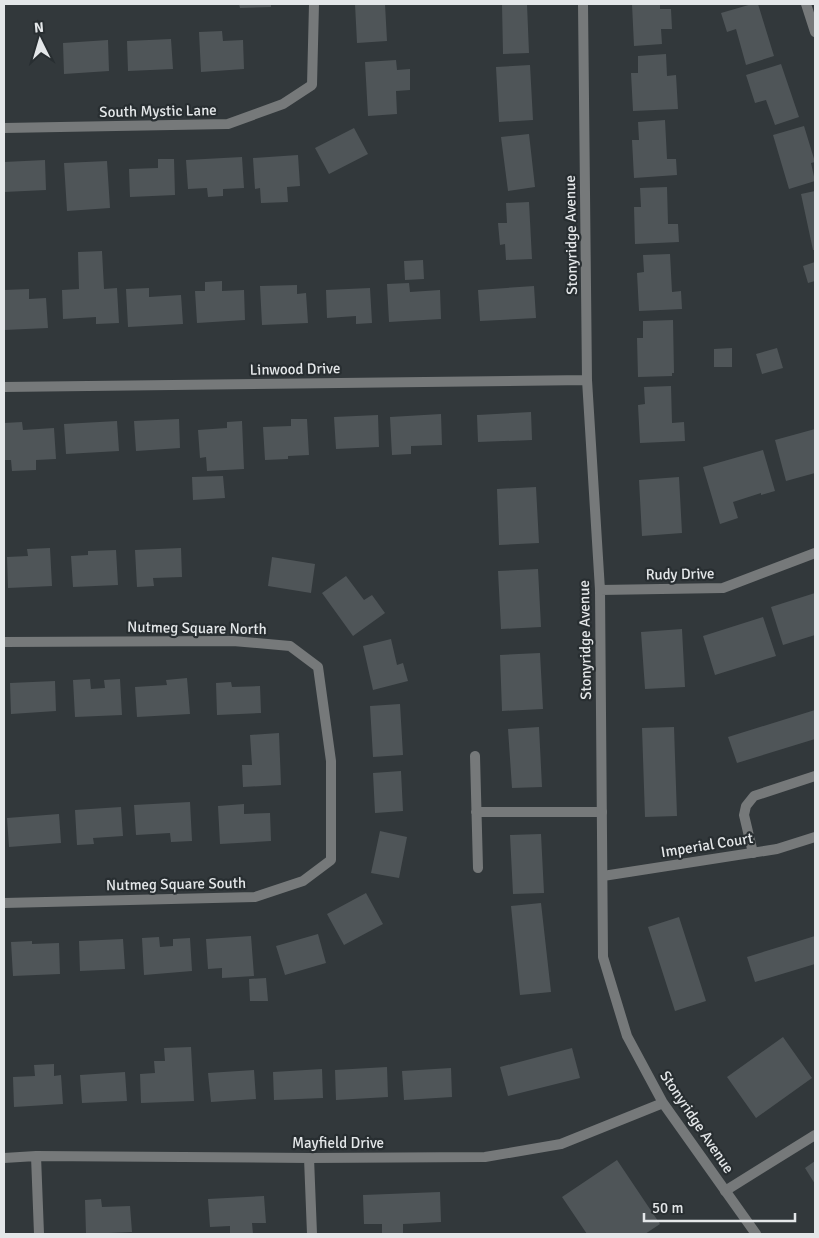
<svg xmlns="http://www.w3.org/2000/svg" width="819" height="1238" font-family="Signika,sans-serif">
<rect width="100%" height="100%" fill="#32383b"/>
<path fill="#4f5558" d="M239,4H271V7L240,8Z
M355,4H385L387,41L357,43Z
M502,4H527L529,53L503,54Z
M632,4H660V9H671L672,29H661L662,44L634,46Z
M752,4H758L774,56L746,65L736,29L727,32L721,13Z
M222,31L223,41L243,40L244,69L201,72L199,32Z
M171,39L173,69L128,71L127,41Z
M108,40L109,71L64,74L63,43Z
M666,54L667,76L676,75L678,109L633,111L631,73H638V56Z
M396,60L397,70L410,69V90L396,91L397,114L368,116L365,62Z
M781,64L799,117L775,125L766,100L755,103L746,75Z
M530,65L533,120L499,122L496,67Z
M665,120L667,159H676L677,175L634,178L632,140H639L638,122Z
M804,126L815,162L811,163L815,181L789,189L773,135Z
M354,128L368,154L329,174L315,148Z
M529,134L535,187L508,191L501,137Z
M298,155L300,186L287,187L288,202L261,203L260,188L255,189L253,158Z
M242,157L244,188L223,189V196L208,197L207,188L188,189L186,160Z
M158,159H174L175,195L130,197L129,169L158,168Z
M45,160L46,190L4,192V162Z
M107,161L110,208L67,211L64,163Z
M667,187L668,224H678L679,242L635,244L634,207H641L640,188Z
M815,191V250H813L801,194Z
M529,202L532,259L506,260L505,244L500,245L498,223H507L506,203Z
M102,251L104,289L117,288L119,323L96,324V317L63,319L62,290L79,289L78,252Z
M670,254L672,292L681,291L682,309L639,311L637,273L644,272L643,255Z
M423,260L424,279L405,280L404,261Z
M815,262V281L808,283L803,266Z
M222,281V291L244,290L245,320L197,323L195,291H205V282Z
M409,283L410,292L440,290L441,319L389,322L387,284Z
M297,285V294L306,293L308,323L262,325L260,286Z
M534,286L536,318L480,321L478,290Z
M149,288V297L181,295L183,324L128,327L126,289Z
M370,288L372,323L356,324V316L327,318L326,290Z
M29,289V299L46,298L48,328L4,330V290Z
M673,320L674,373H672V376L638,377L637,338H643V321Z
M732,348V367H714V349Z
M777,348L783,368L762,374L756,354Z
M671,386L672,423L684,422L685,441L640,443L638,405L645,404L644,387Z
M531,412L532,440L478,442L477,415Z
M441,414L442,445L411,446V454L392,455L390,417Z
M378,415L379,447L336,449L334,417Z
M179,419L180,448L136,451L134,421Z
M291,419H307L309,455L288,456V459L265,460L263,427L291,426Z
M117,421L119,451L66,454L64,424Z
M242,421L244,469L207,471L206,457L200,458L198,430L227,428V422Z
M22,422L23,430L54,428L56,459L36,460V470L12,471L11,460H4V423Z
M815,429V473L786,481L775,440Z
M763,450L775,491L761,495V493L733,502L738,518L720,524L703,467Z
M223,476L225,498L193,500L192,477Z
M679,477L682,533L642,536L639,480Z
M536,487L539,543L499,545L497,489Z
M50,548L52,586L8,588L7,557L28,556L27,549Z
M181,548L182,577L153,578L154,586L137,587L135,550Z
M116,550L118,585L73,587L71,556L88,555V551Z
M272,557L315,564L311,593L268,586Z
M538,569L541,627L501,629L498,571Z
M346,576L364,600L372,595L385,613L353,636L322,593Z
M815,593V635L783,645L771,607Z
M763,617L776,656L715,675L703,636Z
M682,629L685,687L645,689L641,632Z
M391,639L397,665L403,663L408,681L373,690L363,646Z
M540,653L543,709L502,711L500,655Z
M187,678L190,714L137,717L135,687L167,685L166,680Z
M90,679L91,689L105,688L104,680L120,679L122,715L75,717L73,680Z
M55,681L56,711L11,714L10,683Z
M231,682L232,687L260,686L261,713L217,715L216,683Z
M400,704L403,755L373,757L370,706Z
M815,710V739L737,763L728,737Z
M539,727L542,787L512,788L508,729Z
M674,727L677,816L645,817L642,728Z
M279,733L281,785L243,787L242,765H252L250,735Z
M401,771L403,811L375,813L373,773Z
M190,802L192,841L171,842L170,833L136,835L134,805Z
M244,804V814L270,813L271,841L220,844L218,806Z
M121,807L123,836L93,838L94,844L77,845L75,810Z
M59,814L61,843L9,847L7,818Z
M380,831L407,837L399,878L371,873Z
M541,834L544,893L513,894L510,835Z
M366,893L383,924L344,945L327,914Z
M541,903L551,992L520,995L511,906Z
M679,917L706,1001L675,1011L648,927Z
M318,934L326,963L285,975L276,946Z
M251,936L254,976L222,978V968L208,969L206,939Z
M815,936V964L755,982L747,957Z
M159,937L160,947L173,946V939L190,938L192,971L144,975L142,938Z
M123,939L125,969L80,971L79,941Z
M32,941V944L59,943L60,974L13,976L11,942Z
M266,978L268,1001H250L249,979Z
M783,1037L812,1078L756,1118L727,1077Z
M191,1047L194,1101L141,1103L140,1074L155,1073L154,1061H165L164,1048Z
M572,1048L580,1078L508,1096L500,1067Z
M54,1064V1076L61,1075L63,1104L14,1107L13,1077L35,1076L34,1065Z
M387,1067L388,1097L336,1100L335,1070Z
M451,1068L452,1097L404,1100L402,1071Z
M322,1069L323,1098L274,1100L273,1072Z
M254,1070L256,1099L211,1102L208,1073Z
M125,1072L127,1101L82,1103L80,1075Z
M617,1160L660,1224L645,1234H587L562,1197Z
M815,1161V1184L805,1168Z
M440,1192L441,1222L403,1224V1233L382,1234V1224H364L363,1195Z
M264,1196L266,1223H252L253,1234H230V1226L210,1227L208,1199Z
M101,1199L102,1207L130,1206L132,1232L86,1234L85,1200Z"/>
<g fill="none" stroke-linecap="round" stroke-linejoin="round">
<path stroke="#76797a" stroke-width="10" d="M475,756L478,868
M476,812H602
M753,853L744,815L746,806L754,796L815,776
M725,1191L815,1135"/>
<path stroke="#76797a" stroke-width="10" d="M583,4L587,380L600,590L603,957L627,1036L663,1103L756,1234
M806,4L815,32
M4,128L228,124L283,104L312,85L314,4
M4,387L587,380
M600,590L723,588L815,553
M4,642L233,641L290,646L318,667L331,761V860L303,881L255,897L4,903
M603,876L777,849L815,837
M36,1156L39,1234
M4,1158L36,1156L309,1158L485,1157L561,1144L663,1103
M309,1158L312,1234"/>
</g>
<g text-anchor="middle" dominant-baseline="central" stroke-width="4.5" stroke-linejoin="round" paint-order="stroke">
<g font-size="15" fill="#e4e7e9" stroke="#282e31">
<text transform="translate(158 111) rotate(-1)">South Mystic Lane</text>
<text transform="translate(571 235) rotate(-91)">Stonyridge Avenue</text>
<text transform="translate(295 369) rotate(-1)">Linwood Drive</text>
<text transform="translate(680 574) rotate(-1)">Rudy Drive</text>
<text transform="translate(197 628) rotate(1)">Nutmeg Square North</text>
<text transform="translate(585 640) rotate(-91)">Stonyridge Avenue</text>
<text transform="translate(707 845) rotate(-9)">Imperial Court</text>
<text transform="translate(176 884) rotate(-1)">Nutmeg Square South</text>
<text transform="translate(697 1122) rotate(56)">Stonyridge Avenue</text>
<text x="338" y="1143">Mayfield Drive</text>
</g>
</g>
<rect width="819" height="1238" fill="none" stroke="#e4e7e9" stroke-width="10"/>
<g transform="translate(40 40) rotate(355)" stroke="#282e31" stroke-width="4" paint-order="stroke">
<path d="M0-4L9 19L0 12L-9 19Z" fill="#e4e7e9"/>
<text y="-8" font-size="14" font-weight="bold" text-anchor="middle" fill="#e4e7e9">N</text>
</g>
<path d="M644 1213v8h151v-8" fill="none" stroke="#e4e7e9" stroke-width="2.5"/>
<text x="652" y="1213" font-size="15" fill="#e4e7e9" stroke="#282e31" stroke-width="4" paint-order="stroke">50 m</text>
</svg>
